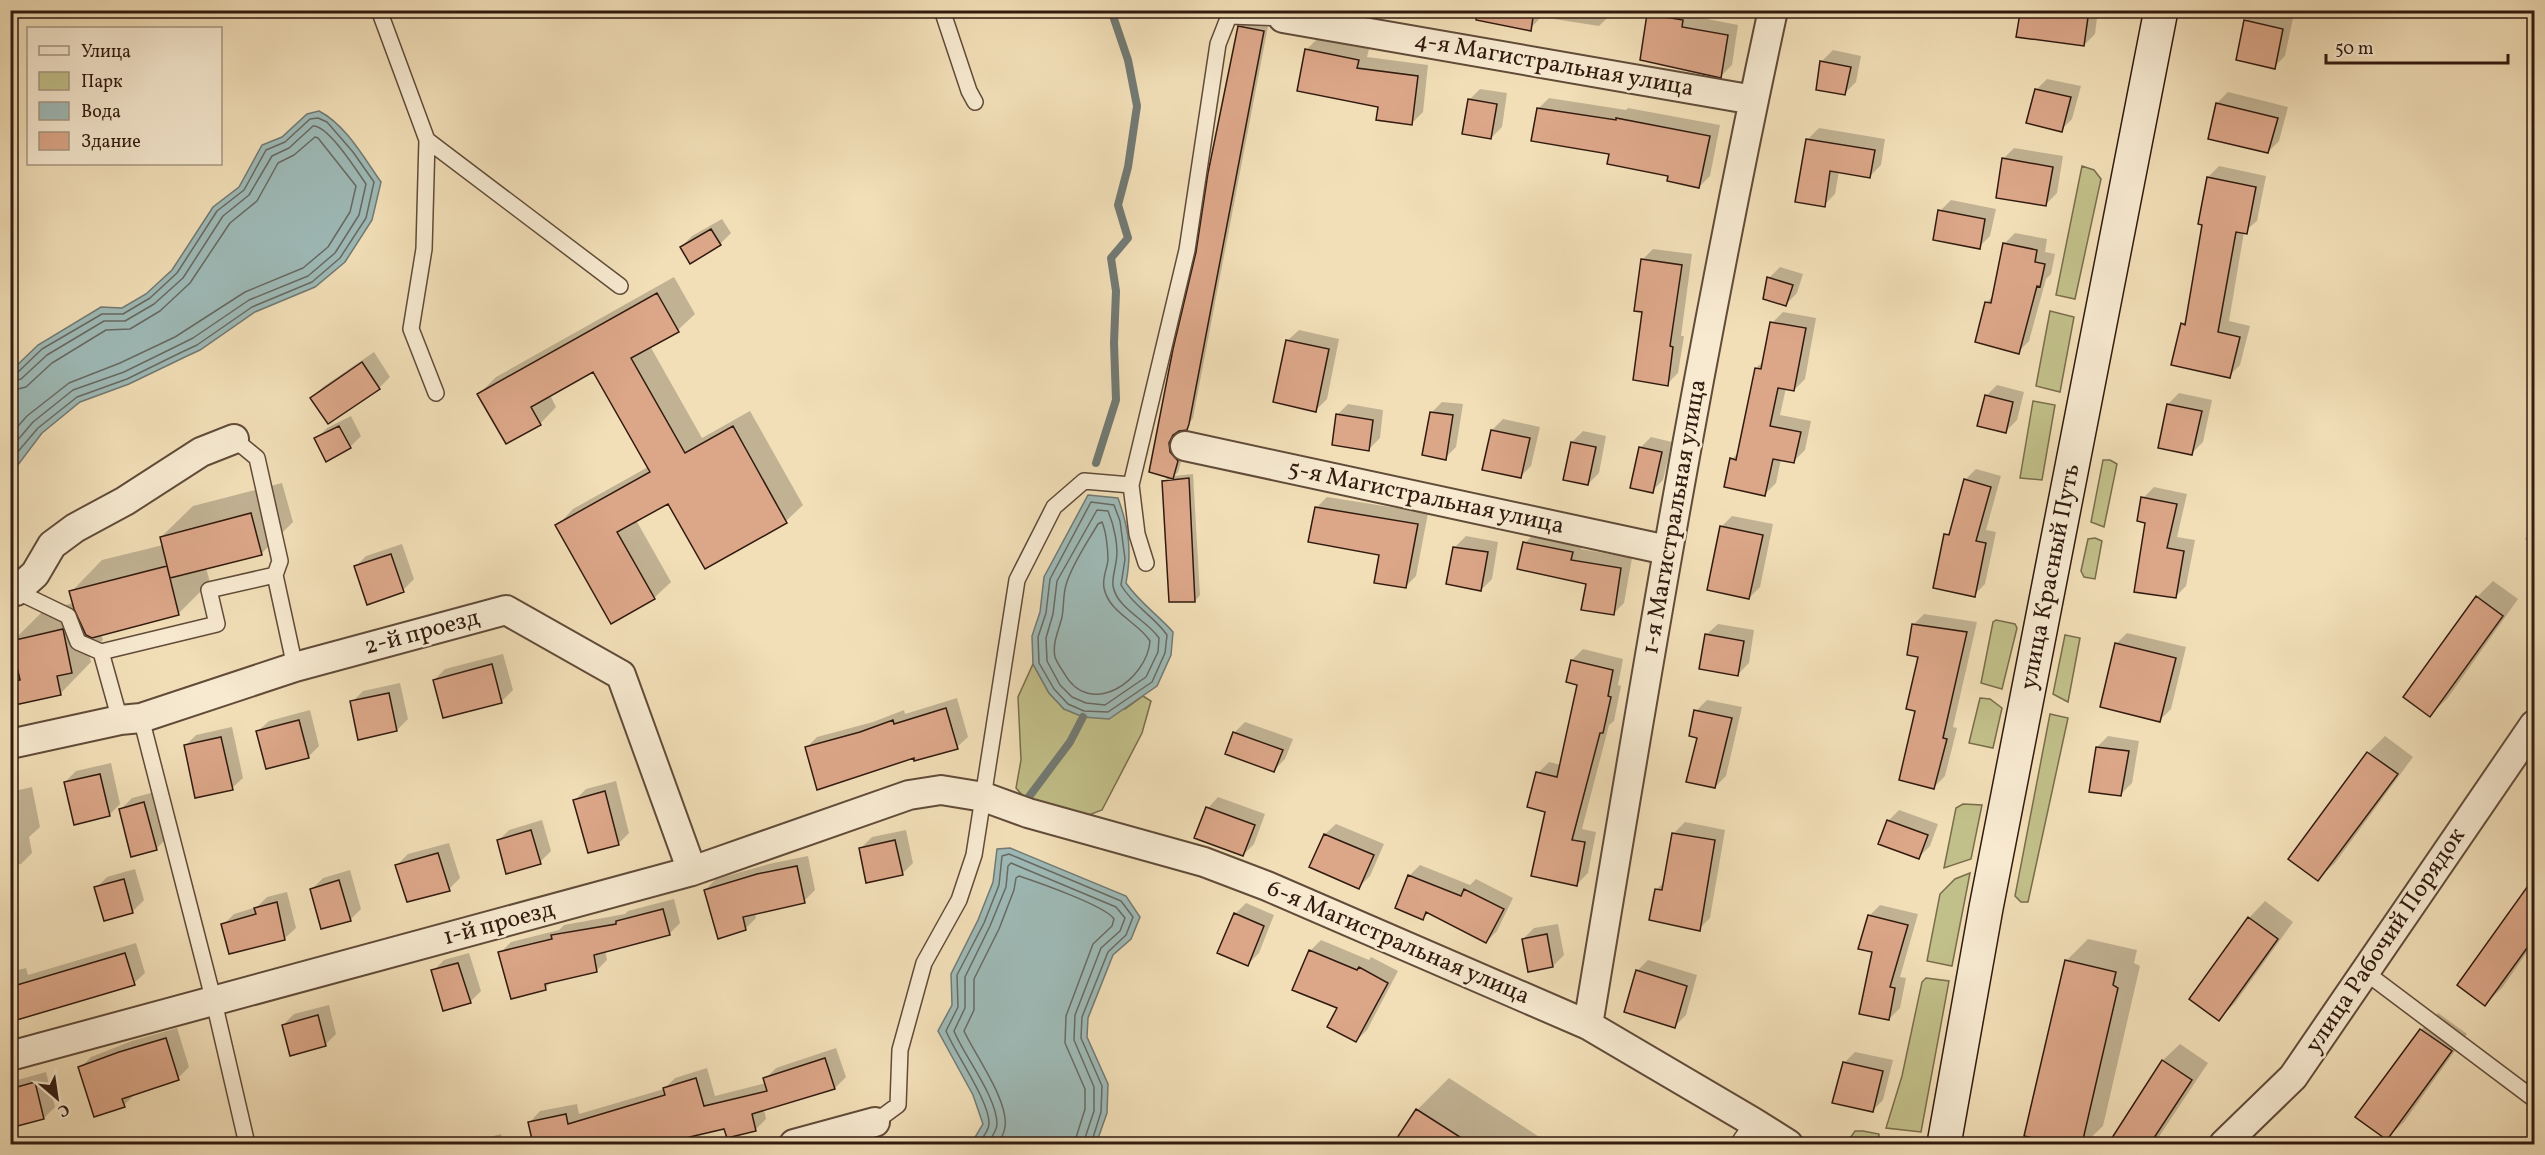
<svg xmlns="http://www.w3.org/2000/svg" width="2545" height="1155" font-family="Vollkorn,serif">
<rect width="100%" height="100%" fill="#f2dfb8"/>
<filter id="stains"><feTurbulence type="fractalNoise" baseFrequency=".00333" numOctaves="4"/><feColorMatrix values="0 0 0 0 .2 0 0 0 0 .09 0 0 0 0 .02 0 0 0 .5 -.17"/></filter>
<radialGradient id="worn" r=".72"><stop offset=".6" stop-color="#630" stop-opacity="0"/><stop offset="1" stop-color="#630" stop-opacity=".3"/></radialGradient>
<path fill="#c2c08a" stroke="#7a6d4c" stroke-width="1.5" d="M2082,166L2094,170L2101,179L2075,299L2056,295Z
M2050,311L2074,317L2060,392L2036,386Z
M2033,401L2055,405L2042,480L2020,478Z
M2103,460H2110L2117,464L2104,527L2091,522Z
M2095,538L2102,541L2095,579L2084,577L2081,571L2088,539Z
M1996,620L2015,624L2017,628L2002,689L1981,683L1993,622Z
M2065,635L2080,638L2068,702L2053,694Z
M1033,664L1049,693L1064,709H1125L1143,696L1151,701L1142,733L1102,810L1081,818L1029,803L1016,788L1021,760L1018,697Z
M1980,698L1990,699L2002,708L1993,748L1969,743Z
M2050,714L2068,718L2028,902H2021L2015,896Z
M1963,804L1982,805L1971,859L1944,868L1956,808Z
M1970,873L1952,966L1927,961L1940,894L1955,879Z
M1926,978L1949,981L1921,1132L1886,1128L1902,1076L1922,982Z
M1855,1131H1863L1879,1134L1878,1144H1846Z"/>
<path fill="#9ebab7" stroke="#727a74" stroke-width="1.5" d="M319,111C346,125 364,158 381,182L372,220L345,262L315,287L255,312L200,350L185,357L129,384L80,402L42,433L11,474V371L38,345L101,307L122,308L146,294L172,270L213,207L239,187L262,145L282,137L307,114Z
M1088,495L1118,498C1129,529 1132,551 1126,583C1139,602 1158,615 1173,632L1171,655L1157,686L1109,719L1083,717L1064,709L1049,693L1033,664L1032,636L1040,612L1044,577Z
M1010,848L1126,896L1140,917L1131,939L1113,955L1088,1018L1087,1037L1108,1084L1107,1113L1096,1144H971L983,1124L973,1095L938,1031L952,1005L951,974L978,920L993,882L997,849Z"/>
<path fill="#0003" d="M1408,10H1438L1433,15Z
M1497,10H1610V15L1599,26L1541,17L1530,29Z
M1652,10H1693L1692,16L1738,25L1732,65L1721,76L1648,14Z
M2025,10H2098L2095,34L2084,45L2021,14Z
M2256,10L2293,18L2285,56L2274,67L2245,21Z
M1244,22L1268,26L1193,418L1186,428L1176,431L1173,437L1174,446L1183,455L1178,472L1174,476L1193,474L1200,595L1195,601L1164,481L1169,476L1151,471L1198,253L1239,27Z
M1317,39L1369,49L1367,57L1428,65L1423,112L1412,123L1380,105L1306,50Z
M1833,50L1861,56L1856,82L1845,93L1822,61Z
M2047,79L2081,86L2072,119L2061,130L2036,90Z
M1480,89L1507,93L1502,127L1491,138L1469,100Z
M2228,92L2288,107L2279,141L2268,152L2210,138L2217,103Z
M1549,98L1626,110L1628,108L1720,125L1710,176L1699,187L1610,153L1538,109Z
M1819,128L1885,139L1881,165L1870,176L1839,171L1835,194L1824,205L1808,139Z
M2014,148L2063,156L2057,193L2046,204L2003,159Z
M2219,166L2266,176L2257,221L2244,232L2229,321L2250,326L2240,365L2229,376L2182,324L2188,319L2203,224L2200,223L2208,177Z
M1951,200L1996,209L1990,236L1979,247L1940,211Z
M722,219L731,233L720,244L681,247L692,236Z
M2015,233L2047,239L2045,252L2055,254L2051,274L2046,279L2029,341L2018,352L1987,302L1994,295L2004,244Z
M1653,249L1692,254L1681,336H1684L1678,373L1667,384L1644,311L1642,260Z
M1780,267L1803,274L1797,293L1786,304L1769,278Z
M674,277L695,314L678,330L650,346L702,438L750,411L803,505L786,521L668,502L636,520L671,582L654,598L557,526L573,509L648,467L594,370L550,395L556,407L540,424L479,394L496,377Z
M1783,312L1816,318L1805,379L1794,390L1786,388L1780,415L1811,421L1805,450L1794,461L1781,459L1776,483L1765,494L1732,459L1740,451L1756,368L1765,360L1772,323Z
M1299,330L1339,339L1327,399L1316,410L1288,340Z
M374,352L390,377L379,388L312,398L323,387Z
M1997,385L2024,392L2017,420L2006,431L1986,396Z
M2179,393L2212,400L2203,442L2192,453L2168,404Z
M1442,402L1463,404L1456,447L1445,458L1431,413Z
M1348,404L1383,410L1380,438L1369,449L1337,415Z
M351,416L361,436L350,447L316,439L327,428Z
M1503,419L1540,427L1531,466L1520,477L1492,430Z
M1583,431L1606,436L1599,473L1588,484L1572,442Z
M1651,437L1672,442L1663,480L1652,491L1640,448Z
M1976,469L2001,476L1986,530L1996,532L1985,584L1974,595L1946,535L1952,529L1965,480Z
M282,483L293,522L261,554L206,568L210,582L178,614L101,634L103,640L89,654L91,662L60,694L10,700V680L19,671L13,641L44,610L74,603L71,592L102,560L163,545L161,537L193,506Z
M2154,487L2187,494L2177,537L2195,540L2186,586L2175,597L2147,522L2143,498Z
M1327,497L1428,513L1416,576L1405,587L1380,554L1316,508Z
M1732,516L1773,524L1760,587L1749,598L1721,527Z
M2534,525V546L2525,539Z
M1536,532L1583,541L1581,549L1632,558L1624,603L1613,614L1588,583L1525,543Z
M1466,536L1498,542L1492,579L1481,590L1455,547Z
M402,544L414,579L403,590L355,567L366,556Z
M2493,581L2518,599L2447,699L2430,715L2477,597Z
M1924,614L1977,622L1953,727L1957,728L1945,776L1934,787L1917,710L1920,656L1913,625Z
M1718,624L1754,630L1749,663L1738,674L1707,634Z
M2127,633L2186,647L2171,709L2160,720L2116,644Z
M1583,649L1623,659L1618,685L1621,686L1614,721L1609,725L1582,829L1596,832L1588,873L1577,884L1547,810L1538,773L1549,762L1561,765L1579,684L1572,660Z
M503,654L513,690L502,701L444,716L434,680L445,669Z
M400,683L408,719L397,730L359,738L352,702L363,691Z
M957,698L968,737L957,747L915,756L806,748L817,737L873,722L904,710L905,714Z
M1707,700L1742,707L1726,776L1715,787L1699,736L1696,711Z
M310,710L319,746L308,757L258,731L269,721Z
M1245,722L1293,739L1285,759L1274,770L1234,733Z
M232,727L243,778L232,788L185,746L196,735Z
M2108,736L2139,741L2132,783L2121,794L2097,747Z
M2385,736L2413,757L2335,863L2318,879L2368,753Z
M111,763L120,804L109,815L65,782L76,771Z
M616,781L629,833L618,844L575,800L586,789Z
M32,787L40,827L29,837L32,853L21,864L10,866V792Z
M155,792L167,838L156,849L121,809L132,798Z
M1218,797L1265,814L1254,844L1243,855L1208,808Z
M1899,810L1938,824L1930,846L1919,857L1888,821Z
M542,820L551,851L540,862L498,841L509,830Z
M1685,822L1725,830L1710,918L1699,929L1657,889L1665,881L1674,833Z
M1336,824L1384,844L1370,876L1359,887L1325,834Z
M906,830L913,863L902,874L861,848L872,837Z
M449,843L460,878L449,889L397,865L408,854Z
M808,856L815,890L804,901L755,913L756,918L745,929L705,890L716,879L769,864Z
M1420,865L1470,885L1476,879L1513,898L1497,931L1486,942L1429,912L1422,919L1409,876Z
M135,869L144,900L133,911L105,919L96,888L107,877Z
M350,870L361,909L350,920L312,889L323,878Z
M2534,879V942L2502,988L2485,1004Z
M287,892L296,928L285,938L230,952L223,925L234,914L257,907L267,897Z
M674,899L680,923L669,934L605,950L607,960L596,971L554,980L545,988L500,953L511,942L559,930L564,925L625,914L628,911Z
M2265,901L2293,922L2235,1003L2219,1019L2249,918Z
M1246,903L1274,915L1259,953L1248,964L1235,914Z
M1880,905L1918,914L1900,977L1906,978L1900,1008L1889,1019L1874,951L1869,916Z
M1558,924L1564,955L1553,966L1523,939L1534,928Z
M2088,939L2137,950L2134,963L2140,966L2103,1126L2084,1144H2068L2026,1135L2066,961Z
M1321,940L1369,960L1371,957L1398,971L1367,1030L1356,1041L1310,951Z
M136,943L145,973L134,983L10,1022V972L26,968L28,975Z
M469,953L481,991L470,1002L433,971L444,960Z
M1648,960L1697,975L1686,1015L1675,1026L1637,971Z
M329,1005L336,1034L325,1045L283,1025L294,1014Z
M2438,1013L2467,1034L2404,1122L2387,1138L2358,1117L2421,1030Z
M177,1028L189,1067L178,1078L135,1094L124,1105L80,1068L91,1057L132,1041Z
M2180,1044L2208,1063L2154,1144H2110L2163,1060Z
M836,1048L846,1077L835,1088L764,1109L766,1119L755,1130L725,1127L643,1144H535L530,1122L540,1111L577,1104L579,1114L664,1089L675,1078L707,1068L715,1096L766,1083L765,1079L776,1068Z
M1855,1052L1893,1060L1883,1100L1872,1111L1844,1063Z
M46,1072L55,1107L44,1118L10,1127V1082Z
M1449,1078L1550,1144H1394L1417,1110Z
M501,1134L504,1144H470L474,1141Z
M868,1136L870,1144H838Z"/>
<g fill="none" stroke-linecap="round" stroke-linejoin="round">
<path stroke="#686a63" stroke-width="1.5" d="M10,374L17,373L42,349L102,314H123L150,298L177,273L217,211L244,190L266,150L285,142L310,119L318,118L327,122L353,152L374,182L366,218L340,258L312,282L252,307L197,345L182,352L127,379L77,397L38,428L10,461
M10,382L21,379L47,355L104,321H125L154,304L183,278L223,216L249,195L272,156L289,148L313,126C328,125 357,171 366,184L359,215L335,253L308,276L249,300L193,338L179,345L124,372L73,390L33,422L10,449
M10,391L26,387L52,363L106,330L130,329L160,311L190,283L230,223L257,201L278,163L294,155L315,137L318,138L356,186L350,212L328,247L303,268L245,292L175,337L120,363L69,383L27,416L10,435
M1091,502L1114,505L1120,521L1125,559L1121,585C1133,606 1154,616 1167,635L1165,653L1152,682L1108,712L1084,711L1068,704L1054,689L1039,663L1038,637L1046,613L1050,579Z
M1097,510L1108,511C1114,525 1119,547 1116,562C1115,570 1112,578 1113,586C1117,609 1147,620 1159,638L1158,652L1146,677L1105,705L1086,703L1072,697L1060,685L1047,661L1046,638L1053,614L1057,581Z
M1102,522C1106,531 1108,549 1108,560C1107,569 1102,578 1104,588C1109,613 1138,622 1150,641C1147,680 1090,720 1064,673C1061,668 1057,663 1055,657C1052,643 1059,630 1062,617C1064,606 1063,595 1066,585C1071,566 1088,541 1098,524Z
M978,1144C982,1139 989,1130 989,1124C990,1102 955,1053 946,1031L958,1007L957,975L984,923L999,885L1002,856L1009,854L1121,901L1133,917L1126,935L1108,952L1082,1017L1081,1038L1102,1086L1101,1112L1091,1144
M987,1144C991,1138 997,1131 997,1124C997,1097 964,1056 954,1031L965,1008V977L990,926L1006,887L1008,866L1011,863L1116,907L1125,918L1120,931L1101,948L1075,1015L1074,1040L1094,1087V1111L1083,1144
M997,1144C1001,1139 1004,1134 1005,1127C1009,1101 975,1055 964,1031L974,1010V979L999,929L1014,890L1016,878L1019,876C1037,882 1106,906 1114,919L1112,926L1093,944L1066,1016L1065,1043L1085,1089V1109L1074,1144"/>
<path stroke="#727a74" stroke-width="8" d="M1096,463L1116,400L1114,343L1116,291L1111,258L1128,238L1118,205L1128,167L1137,106L1128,60L1111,10
M1028,798L1070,742L1083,717"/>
</g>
<path fill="#dca789" stroke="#311a0f" stroke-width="1.5" d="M1477,10H1534L1531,31L1476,20Z
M2040,10H2089L2084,46L2016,37L2020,13L2040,16Z
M1647,14L1683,20L1682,27L1728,35L1721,78L1640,60Z
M2244,20L2283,29L2275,69L2236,60Z
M1238,26L1264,31L1189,424L1187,430L1179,431L1173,435L1169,443L1170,452L1178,461L1173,479L1149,472L1173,349L1196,252L1208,173Z
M1305,49L1359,60L1357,68L1418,76L1412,125L1376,120L1378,107L1297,91Z
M1820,61L1851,67L1845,95L1816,90Z
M2035,89L2071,97L2062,132L2026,123Z
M1468,99L1497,104L1491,139L1462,134Z
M2216,103L2278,118L2268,153L2208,139Z
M1537,108L1616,120V118L1710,136L1699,188L1667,181L1668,176L1607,164L1609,154L1531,141Z
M1806,139L1875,150L1870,178L1830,171L1825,207L1795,202Z
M2002,158L2053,167L2046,206L1996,198Z
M2207,177L2256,187L2247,234L2236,232L2218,332L2240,337L2230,378L2171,365L2181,323L2185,325L2202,225L2198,224Z
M1938,210L1985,219L1980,249L1933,240Z
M711,229L721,245L690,264L680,247Z
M2003,243L2037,250L2035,262L2045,264L2040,287L2037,286L2019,354L1975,342L1985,302L1991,303Z
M1641,259L1682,265L1670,346L1673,347L1668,386L1633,380L1642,312L1634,311Z
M1767,277L1793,285L1786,306L1763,299Z
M657,293L679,332L631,358L685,453L733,426L787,523L705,569L668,504L617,532L655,599L611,624L555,525L650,472L593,372L531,407L541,425L506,444L477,394Z
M1770,322L1806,328L1794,391L1778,388L1770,426L1801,432L1794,463L1773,459L1765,496L1724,487L1730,458L1736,460L1755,368L1761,369Z
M1286,340L1329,349L1316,412L1273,402Z
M362,362L380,389L328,424L310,398Z
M1985,395L2013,402L2006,433L1977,426Z
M2167,404L2202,411L2192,455L2158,448Z
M1430,412L1453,415L1446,460L1422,455Z
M1336,414L1373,420L1369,451L1332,445Z
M339,426L351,448L326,462L314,438Z
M1491,430L1530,438L1521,478L1482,470Z
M1571,442L1596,447L1588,485L1563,480Z
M1639,447L1662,452L1653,493L1630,488Z
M1189,478L1195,602H1169L1162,481Z
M1964,479L1991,487L1976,541L1986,543L1975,597L1933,588L1944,534L1949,535Z
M2141,497L2177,504L2167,548L2184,551L2176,598L2134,592L2145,523L2137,521Z
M1315,507L1418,524L1406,588L1374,583L1379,555L1308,542Z
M251,513L262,555L170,578L160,537Z
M1720,526L1763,535L1749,599L1707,590Z
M1523,542L1573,552L1571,560L1621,568L1614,615L1581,610L1586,584L1517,569Z
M1453,547L1488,552L1481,591L1446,584Z
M391,554L404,592L367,605L354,566Z
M167,566L179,615L92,638L86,635L74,609L69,591Z
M2476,596L2503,616L2430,717L2403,697Z
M1912,624L1967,632L1943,738L1947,739L1934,789L1899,780L1915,711L1906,709L1918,657L1907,655Z
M63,629L72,673L57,676L61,695L10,706V682L20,680L11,641Z
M1705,634L1744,641L1738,676L1699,669Z
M2115,643L2176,658L2160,722L2100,707Z
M1571,660L1613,670L1608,696L1611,697L1603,733H1600L1572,840L1585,842L1577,886L1531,876L1545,812L1527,807L1536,772L1557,777L1577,685L1566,682Z
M492,664L502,703L443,718L433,680Z
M389,693L397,731L358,740L350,701Z
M946,708L958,749L914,761V758L817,790L805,747L860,732L893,720L894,724Z
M1694,710L1732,718L1715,788L1686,782L1697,738L1689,736Z
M299,720L309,758L266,769L256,731Z
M1233,732L1283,750L1274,772L1225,754Z
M221,737L233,790L195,798L184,745Z
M2096,747L2129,751L2121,796L2089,792Z
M2367,752L2398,774L2318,881L2288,859Z
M100,774L110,816L74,825L64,782Z
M605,791L619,845L588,853L573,800Z
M144,802L157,850L131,857L119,809Z
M1206,807L1255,825L1243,856L1194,838Z
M1887,820L1928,835L1919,859L1878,844Z
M531,830L541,864L506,874L497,840Z
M1672,833L1715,840L1700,931L1649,920L1655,889L1662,890Z
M1324,834L1374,855L1359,889L1309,867Z
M895,840L903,875L866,883L859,848Z
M438,853L450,891L407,902L395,865Z
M797,866L805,903L743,917L746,930L718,939L704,890L757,874Z
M1408,875L1461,896L1464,889L1504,909L1486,943L1426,912L1423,920L1395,908Z
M2535,876V937L2485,1006L2457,985Z
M124,879L133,913L104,921L94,887Z
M339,880L351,921L321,929L310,889Z
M277,902L285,940L229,954L221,924L256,914L254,908Z
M663,909L670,935L594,955L597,972L545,984L546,990L511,999L498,952L552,939L551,935L616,924V921Z
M1234,913L1264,926L1248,966L1217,953Z
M1868,915L1908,925L1890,987L1895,988L1889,1020L1859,1014L1872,952L1858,949Z
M2248,917L2278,939L2219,1021L2189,999Z
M1547,934L1553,967L1528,972L1522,939Z
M1309,950L1357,970L1359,967L1388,983L1356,1042L1327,1027L1337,1008L1292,990Z
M125,953L135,985L10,1022V987Z
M2065,960L2116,972L2113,985L2118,988L2082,1144H2061L2024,1136Z
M458,963L471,1003L443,1011L431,970Z
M1636,970L1687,986L1675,1028L1624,1012Z
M318,1015L326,1046L290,1056L282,1025Z
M2420,1029L2452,1051L2387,1140L2355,1117Z
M166,1038L179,1080L122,1099L125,1107L94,1117L78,1067L119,1052Z
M825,1058L835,1089L752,1114L756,1131L727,1138L724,1129L660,1144H533L528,1122L566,1114L568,1124L665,1095L663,1088L696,1078L704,1106L767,1091L763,1078Z
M2162,1060L2192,1080L2150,1144H2108Z
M1843,1062L1883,1071L1873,1112L1832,1103Z
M35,1082L44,1119L10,1128V1089Z
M1416,1109L1471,1144H1393Z"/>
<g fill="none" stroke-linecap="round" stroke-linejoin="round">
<g stroke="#614b39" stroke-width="18">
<path id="lane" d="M379,10L427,140
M942,10L969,91L975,102
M436,393L411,329L424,249L427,140L620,286
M234,439L257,458L280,561L275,575L295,667
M1131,485L1187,250L1218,44L1229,16L1283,18
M16,591L68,616L78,642L101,652L120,720
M101,652L217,624L209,590L275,575
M141,718L214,1002L247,1144
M2365,972L2534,1099
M875,1122L898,1105L900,1050L924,963L959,900L974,855L1017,580L1054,507L1084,481L1131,485L1137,534L1146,563
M1738,1144L1753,1122"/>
</g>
<g stroke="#614b39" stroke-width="32">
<path id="street" d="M1283,18L1754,100
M1185,446L1667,550
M10,590L16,591L35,574L52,545L75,528L125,501L201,452L234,439
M10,744L120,720L141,718L295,667L506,610L621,675L692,871
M1588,1025C1644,686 1700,347 1773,10
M10,1056L692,871L909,795L941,790L984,797L1028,813L1204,862L1267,886L1588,1025L1753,1122L1788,1144
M794,1144L875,1122
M2224,1144L2293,1077L2534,725"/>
</g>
<g stroke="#311a0f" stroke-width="36">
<path id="secondary" d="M1944,1144L1986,908L2161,10"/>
</g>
<use href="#lane" stroke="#f7ead1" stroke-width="15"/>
<use href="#street" stroke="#f7ead1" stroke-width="28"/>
<use href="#secondary" stroke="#f7ead1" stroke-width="33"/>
</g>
<g text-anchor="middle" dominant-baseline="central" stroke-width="5" stroke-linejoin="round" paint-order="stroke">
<g font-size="24" fill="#311a0f" stroke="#f7ead1">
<text transform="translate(1554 65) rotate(10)">4-я Магистральная улица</text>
<text transform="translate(1426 498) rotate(12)">5-я Магистральная улица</text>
<text transform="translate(1675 517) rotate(-80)">1-я Магистральная улица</text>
<text transform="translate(2051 577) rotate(-79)">улица Красный Путь</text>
<text transform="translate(422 633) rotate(-15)">2-й проезд</text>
<text transform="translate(499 924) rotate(-15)">1-й проезд</text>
<text transform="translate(2386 941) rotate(-56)">улица Рабочий Порядок</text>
<text transform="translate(1398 943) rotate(23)">6-я Магистральная улица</text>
</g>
</g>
<rect width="2545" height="1155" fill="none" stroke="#f2dfb8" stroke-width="36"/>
<rect x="12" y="12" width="2521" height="1131" fill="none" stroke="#311a0f" stroke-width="3"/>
<rect x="18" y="18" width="2509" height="1119" fill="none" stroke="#311a0f" stroke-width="1.5"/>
<rect x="27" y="27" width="195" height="138" fill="#f7ead1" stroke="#a89783" stroke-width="1.5"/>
<rect x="39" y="46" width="30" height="9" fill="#f7ead1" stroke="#a89783" stroke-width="1.5"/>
<text x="81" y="57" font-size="18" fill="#311a0f">Улица</text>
<rect x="39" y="72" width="30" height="18" fill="#c2c08a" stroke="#a89783" stroke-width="1.5"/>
<text x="81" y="87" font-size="18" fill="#311a0f">Парк</text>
<rect x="39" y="102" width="30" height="18" fill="#9ebab7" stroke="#a89783" stroke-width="1.5"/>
<text x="81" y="117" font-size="18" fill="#311a0f">Вода</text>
<rect x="39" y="132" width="30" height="18" fill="#dca789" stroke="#a89783" stroke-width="1.5"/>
<text x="81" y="147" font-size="18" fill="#311a0f">Здание</text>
<g transform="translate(57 1098) rotate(151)" stroke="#f7ead1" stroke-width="4.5" paint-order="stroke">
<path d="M0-4.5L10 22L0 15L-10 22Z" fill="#311a0f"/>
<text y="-9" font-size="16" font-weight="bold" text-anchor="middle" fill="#311a0f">С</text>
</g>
<path d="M2326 54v9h182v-9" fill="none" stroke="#311a0f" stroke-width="3"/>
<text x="2335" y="54" font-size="18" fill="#311a0f" stroke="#f7ead1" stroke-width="4.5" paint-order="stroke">50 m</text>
<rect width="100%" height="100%" filter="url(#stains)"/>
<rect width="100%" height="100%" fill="url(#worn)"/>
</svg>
